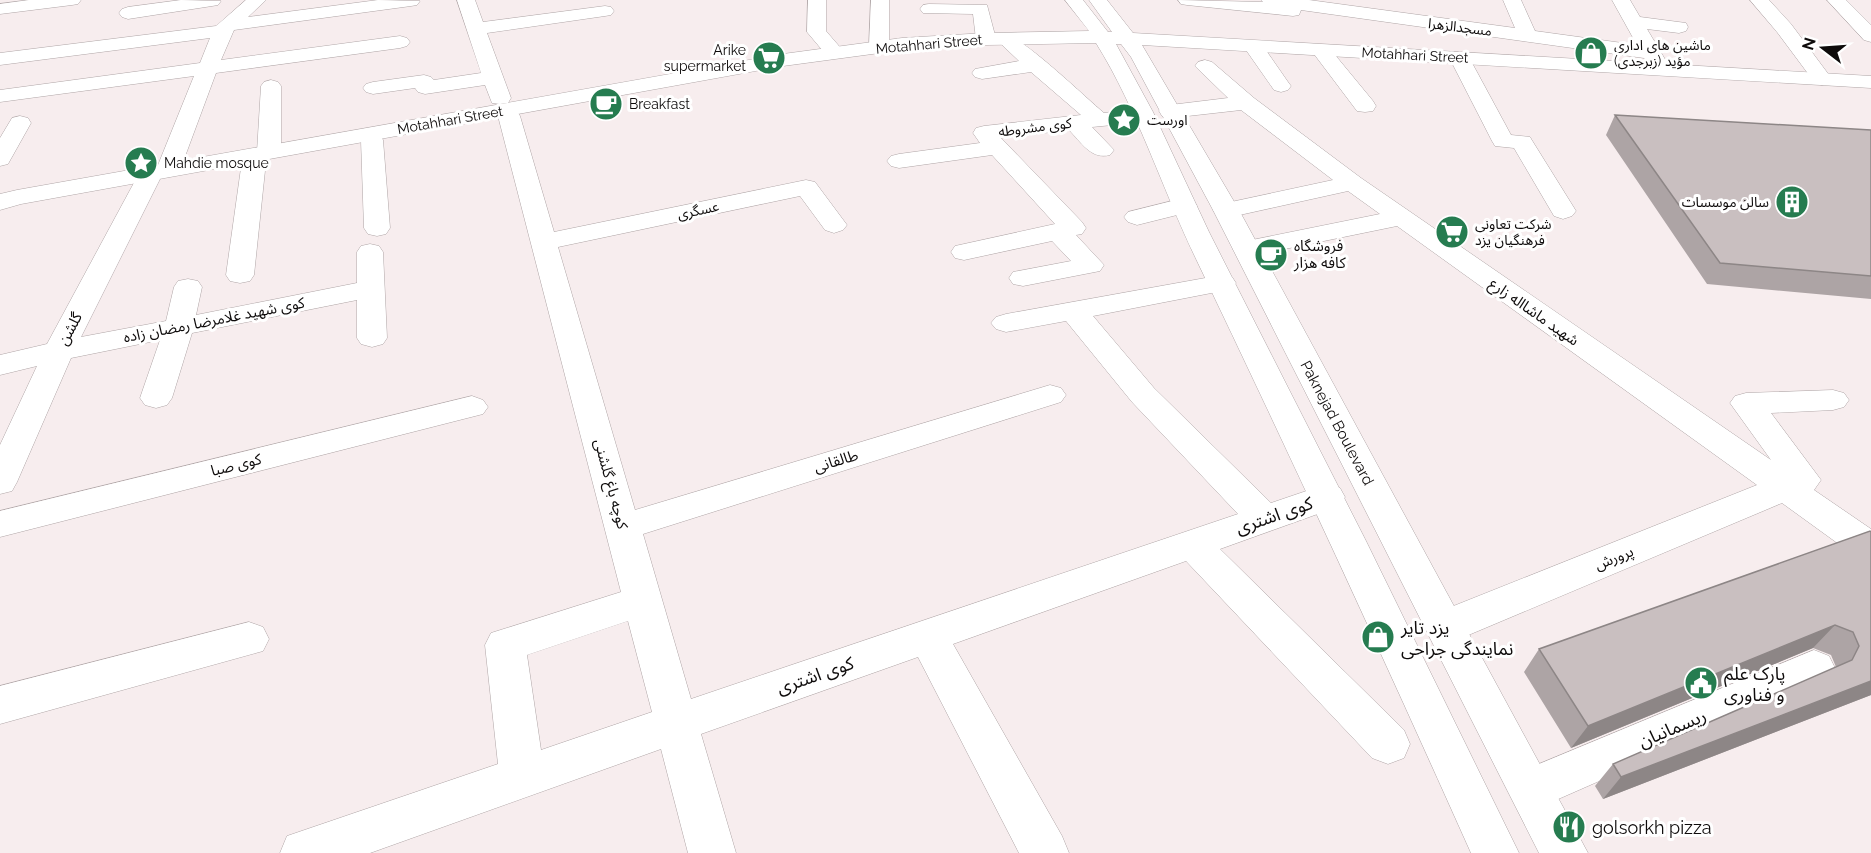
<svg xmlns="http://www.w3.org/2000/svg" width="1871" height="853" font-family="Raleway,'Noto Sans Arabic',sans-serif">
<rect width="100%" height="100%" fill="#f7edee"/>
<g fill="none" stroke-linecap="round" stroke-linejoin="round">
<g stroke="#afa5a6" stroke-width="1">
<path id="minor" d="M181,0L221,1L218,5L212,6L128,19L122,17L119,13L122,9L128,7Z
M246,0H266L248,17L378,0L420,1L417,5L411,6L234,30L221,60L400,36L407,38L410,42L407,46L400,48L216,73L180,170L176,175L168,177L160,175L156,170L194,76L0,102V90L200,63L210,38L0,65V53L216,26Z
M457,0H475L483,22L605,6L611,7L614,11L611,15L605,16L487,33L511,98L508,103L500,104L492,103L485,85L425,94L418,92L415,88L373,94L366,92L363,88L366,84L373,82L424,75L431,77L434,80L481,73Z
M808,0H826V31L845,53L842,57H828L807,32Z
M871,0H889V47L886,51H872L869,47Z
M1178,0L1263,2L1261,0H1309L1515,28L1503,0H1521L1535,31L1637,45L1612,0H1630L1640,17L1686,23L1688,27L1686,31L1679,33L1647,29L1669,66L1666,70H1652L1644,58L1301,10L1299,15L1293,16L1187,5L1181,4Z
M1750,0H1769L1791,24L1829,75L1832,79L1829,83L1822,85L1815,83L1777,32Z
M1827,0H1846L1871,25V42L1864,40Z
M929,4L987,5L996,39L993,43H979L976,39L973,14L923,13L920,9L923,5Z
M1010,37C1027,41 1086,98 1104,113L1143,108L1151,110L1154,115L1151,120L1143,122L1092,127L1114,150L1110,155C1091,160 1081,142 1069,130L1001,138L1082,222L1086,228L1082,234L1076,235L1104,265L1100,271L1023,286L1013,284L1009,278L1013,272L1071,261L1052,241L964,260L955,258L951,252L955,246L1055,224L992,155L899,168L891,166L887,161L891,156L899,154L980,143L973,133L976,128L984,126L1081,115L1031,72L982,79L975,77L972,73L975,69L1019,61L1000,43L1003,39Z
M1256,44L1263,46L1288,82L1291,86L1288,90L1281,92L1274,90L1246,50L1249,46Z
M1324,48L1331,50L1373,101L1376,106L1373,111L1365,112L1357,111L1314,54L1317,50Z
M1461,55L1468,57L1471,61L1511,135L1530,137L1533,142L1576,211L1572,216L1563,219L1554,216L1514,148L1495,146L1492,141L1451,61L1454,57Z
M1205,60L1212,62L1254,98L1361,178L1771,460L1730,403L1735,396L1746,393L1833,390L1844,393L1849,400L1844,407L1833,410L1771,413L1821,480L1814,490L1871,529V562L1858,558L1782,503L1459,639L1445,643L1431,639L1425,627L1431,615L1757,485L1397,226L1246,257L1237,255L1233,249L1237,243L1380,214L1348,191L1226,218L1217,215L1213,210L1217,205L1333,180L1241,110L1170,118L1162,116L1159,111L1162,106L1228,98L1195,66L1198,62Z
M271,80L278,82L281,86V152L277,157L263,158L266,161L254,275L250,281L240,283L230,281L226,275L242,161L246,156L260,155L257,152L261,86L264,82Z
M509,109L517,111L520,116L554,232L806,180L815,182L847,225L843,230L834,233L825,230L800,196L558,247L635,510L1050,385L1061,388L1066,395L1061,402L643,534L691,699L1238,514L1132,402L1066,321L1006,332L996,329L991,323L996,317L1006,314L1222,275L1232,277L1236,283L1232,289L1093,316L1154,388L1271,503L1327,484L1340,488L1345,497L1340,506L1220,549L1404,730L1410,744L1404,758L1388,764L1372,758L1186,561L953,644L1062,836L1069,853H1019L918,657L701,734L736,853H688L661,749L370,853H280L287,836L498,764L485,645L491,633L621,592L498,116L501,111ZM628,621L652,712L541,750L527,655Z
M20,116L28,118L31,123L8,164L0,166V138L12,118Z
M372,133L380,135L383,140L390,228L386,234L377,236L368,234L364,228L361,140L364,135Z
M148,172L157,174L160,179L81,337L166,321L174,287L178,281L188,279L198,281L202,287L196,315L357,283V252L361,246L370,244L379,246L383,252L387,338L383,344L372,347L361,344L357,338V300L192,333L172,398L167,405L156,408L145,405L140,398L160,340L71,358L17,482L12,491L0,494V445L37,366L0,375V355L47,344L136,179L139,174Z
M1184,198L1193,201L1197,206L1193,211L1137,225L1128,222L1124,217L1128,212Z
M472,396L483,400L488,407L483,414L0,537V511Z
M249,622L263,627L269,639L263,651L0,724V686Z
M1814,650L1829,656L1835,668L1829,680L1547,804L1531,810L1515,804L1508,789L1515,774Z"/>
</g>
<g stroke="#afa5a6" stroke-width="1">
<path id="major" d="M29,0H81L78,4L72,5L0,14V4Z
M1065,0H1083L1108,32H1112L1089,0H1107L1133,33L1871,76V88L1142,45L1239,210L1588,853H1539L1213,210L1131,57L1121,44H1116L1153,112L1209,232L1366,541L1519,853H1471C1382,654 1291,457 1197,261C1162,189 1138,110 1096,43L986,45L902,50L783,66L21,204L0,210V194L17,190L783,54L902,38L986,33L1089,31Z"/>
</g>
<use href="#minor" fill="#fff" fill-rule="evenodd"/>
<use href="#major" fill="#fff" fill-rule="evenodd"/>
</g>
<path fill="#ada4a5" d="M1615,115L1871,130V299L1707,284L1606,135Z
M1870,531L1871,695L1603,799L1595,786L1613,764L1836,667L1831,655L1813,648L1571,748L1524,672L1539,649Z"/>
<path fill="#8d8686" d="M1835,625L1813,648L1571,748L1588,726Z
M1871,681V695L1603,799L1621,777Z"/>
<path fill="#c9bfc0" stroke="#8d8686" stroke-width="1.5" d="M1615,115L1871,130V276L1720,263Z
M1870,531L1871,532V681L1621,777L1613,764L1852,660L1859,646L1853,632L1835,625L1588,726L1539,649Z"/>
<defs>
<g id="shop-disc" transform="scale(1.725)"><circle r="9.5" fill="#267c50" stroke="#fff"/><path d="M-5-2.5h2.3a2.7 3.5 0 0 1 5.4 0H5L5.5 6h-11ZM-1.5-2.5h3a1.5 2.3 0 0 0-3 0Z" fill="#fff"/></g>
<g id="supermarket-disc" transform="scale(1.725)"><circle r="9.5" fill="#267c50" stroke="#fff"/><path d="M-6-5.5h2.5l.6 2H6L4.5 2H-2.5L-4.4-4H-6ZM-1.5 3.2a1.3 1.3 0 1 0 .1 0ZM3 3.2a1.3 1.3 0 1 0 .1 0Z" fill="#fff"/></g>
<g id="cafe-disc" transform="scale(1.725)"><circle r="9.5" fill="#267c50" stroke="#fff"/><path d="M-5.5-4.5H6V0H3Q3 3.5 0 3.5H-2.5Q-5.5 3.5-5.5 0ZM3-3.2v2h1.7v-2ZM-6 4.5H4V6H-6Z" fill="#fff"/></g>
<g id="sight-disc" transform="scale(1.725)"><circle r="9.5" fill="#267c50" stroke="#fff"/><path d="M0-6L1.8-2.2L6-1.7L2.9 1.2L3.7 5.4L0 3.3L-3.7 5.4L-2.9 1.2L-6-1.7L-1.8-2.2Z" fill="#fff"/></g>
<g id="building-disc" transform="scale(1.725)"><circle r="9.5" fill="#267c50" stroke="#fff"/><path d="M-4-6H4V6H1V3H-1V6H-4ZM-2.5-4.3h1.7v1.8h-1.7ZM.8-4.3h1.7v1.8H.8ZM-2.5-1h1.7V.8h-1.7ZM.8-1h1.7V.8H.8Z" fill="#fff"/></g>
<g id="civic-disc" transform="scale(1.725)"><circle r="9.5" fill="#267c50" stroke="#fff"/><path d="M-.6-6.5H3V-4.5H.6V-3L4-1V1h2V6H-6V1h2V-1L-.6-3ZM-1.2 2.5V6h2.4V2.5Z" fill="#fff"/></g>
<g id="restaurant-disc" transform="scale(1.725)"><circle r="9.5" fill="#267c50" stroke="#fff"/><path d="M-5-6h1v4h1v-4h1v4h1v-4h1v5L-1.5 .5V6h-2V.5L-5-1ZM5-6V6H3V1.5H1.5Q1.5-4 5-6Z" fill="#fff"/></g>
</defs>
<g fill-rule="evenodd">
<use href="#shop-disc" x="1591" y="53"/>
<use href="#supermarket-disc" x="769" y="58"/>
<use href="#cafe-disc" x="606" y="104"/>
<use href="#sight-disc" x="1124" y="120"/>
<use href="#sight-disc" x="141" y="163"/>
<use href="#building-disc" x="1792" y="202"/>
<use href="#supermarket-disc" x="1452" y="232"/>
<use href="#cafe-disc" x="1271" y="255"/>
<use href="#shop-disc" x="1378" y="637"/>
<use href="#civic-disc" x="1701" y="683"/>
<use href="#restaurant-disc" x="1569" y="827"/>
</g>
<g text-anchor="middle" dominant-baseline="central" stroke-width="6" stroke-linejoin="round" paint-order="stroke">
<g font-size="14" fill="#0e0b0b" stroke="#fff">
<text transform="translate(1460 27) rotate(7)">مسجدالزهرا</text>
<text transform="translate(929 44) rotate(-5)">Motahhari Street</text>
<text transform="translate(1415 55) rotate(3)">Motahhari Street</text>
<text transform="translate(450 120) rotate(-10)">Motahhari Street</text>
<text transform="translate(1035 127) rotate(-7)">کوی مشروطه</text>
<text transform="translate(698 210) rotate(-12)">عسگری</text>
</g>
<g font-size="14" fill="#0e0b0b" stroke="#fff" text-anchor="start">
<text x="1614" y="45">ماشین های اداری<tspan x="1614" dy="16">مؤید (زبرجدی)</tspan></text>
<text x="746" y="50" text-anchor="end">Arike<tspan x="746" dy="16">supermarket</tspan></text>
<text x="629" y="104">Breakfast</text>
<text x="1147" y="120">اورست</text>
<text x="164" y="163">Mahdie mosque</text>
<text x="1769" y="202" text-anchor="end">سالن موسسات</text>
<text x="1475" y="224">شرکت تعاونی<tspan x="1475" dy="16">فرهنگیان یزد</tspan></text>
</g>
<g font-size="15" fill="#0e0b0b" stroke="#fff" text-anchor="start">
<text x="1294" y="246">فروشگاه<tspan x="1294" dy="17">کافه هزار</tspan></text>
</g>
<g font-size="15" fill="#0e0b0b" stroke="#fff">
<text transform="translate(1534 312) rotate(35)">شهید ماشااله زارع</text>
<text transform="translate(214 320) rotate(-11)">کوی شهید غلامرضا رمضان زاده</text>
<text transform="translate(70 329) rotate(-62)">گلشن</text>
<text transform="translate(1337 423) rotate(62)">Paknejad Boulevard</text>
<text transform="translate(836 461) rotate(-17)">طالقانی</text>
<text transform="translate(236 465) rotate(-14)">کوی صبا</text>
<text transform="translate(611 484) rotate(75)">کوچه باغ گلشنی</text>
<text transform="translate(1614 558) rotate(-22)">پرورش</text>
</g>
<g font-size="18" fill="#0e0b0b" stroke="#fff">
<text transform="translate(1274 515) rotate(-19)">کوی اشتری</text>
<text transform="translate(815 675) rotate(-19)">کوی اشتری</text>
<text transform="translate(1672 728) rotate(-23)">ریسمانیان</text>
</g>
<g font-size="18" fill="#0e0b0b" stroke="#fff" text-anchor="start">
<text x="1401" y="627">یزد تایر<tspan x="1401" dy="21">نمایندگی جراحی</tspan></text>
<text x="1724" y="673">پارک علم<tspan x="1724" dy="21">و فناوری</tspan></text>
<text x="1592" y="827">golsorkh pizza</text>
</g>
</g>
<g transform="translate(1823 48) rotate(287)" stroke="#ffffff" stroke-width="4.5" paint-order="stroke">
<path d="M0-4.5L10 22L0 15L-10 22Z" fill="#0e0b0b"/>
<text y="-9" font-size="16" font-weight="bold" text-anchor="middle" fill="#0e0b0b">N</text>
</g>
</svg>
